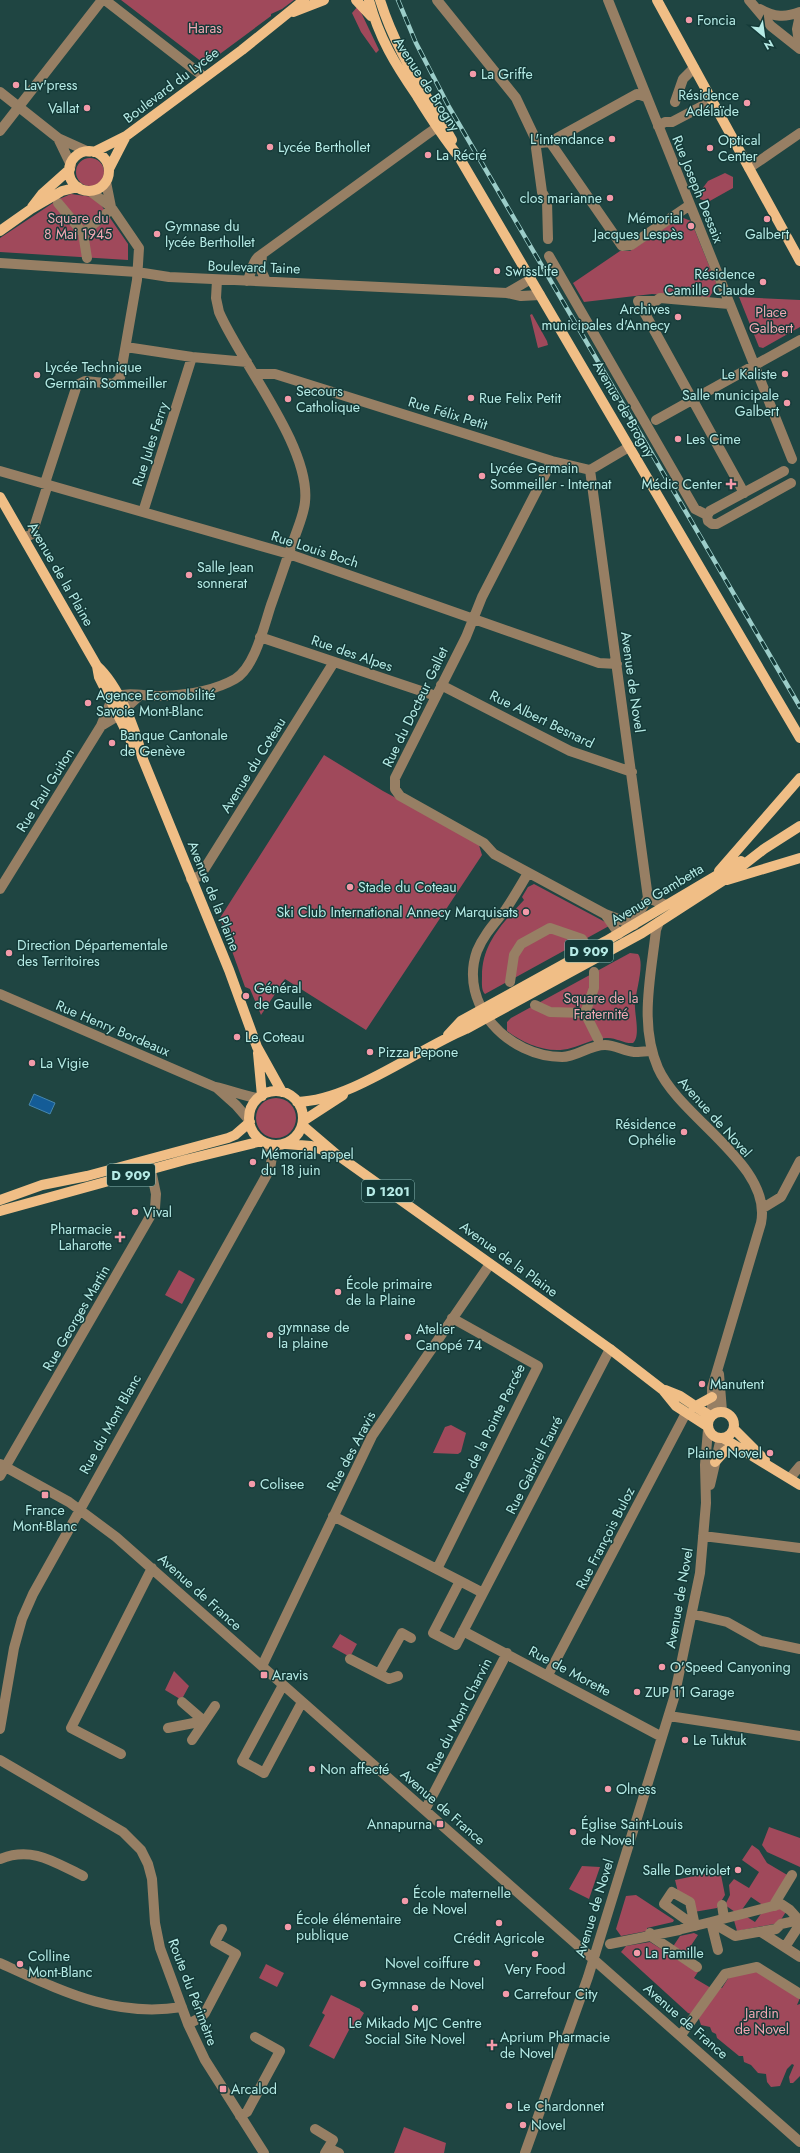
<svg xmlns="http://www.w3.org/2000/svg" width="800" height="2153" font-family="Jost,sans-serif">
<rect width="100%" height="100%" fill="#1f4542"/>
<path fill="#a0495b" d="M121,0H294L282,9L271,14V16L209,62H202Z
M358,6L379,50L376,53L361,32L352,13Z
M76 172a14 14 0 1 1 28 0a14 14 0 1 1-28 0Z
M725,173L733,177V188L708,202L700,199L699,193L708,181Z
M71,194L93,197L99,202L128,244V260L0,252V238L59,199Z
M681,217L691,221L717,285L709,298L652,294L584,302L573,283L620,251H630Z
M739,297L800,300V327L763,348L759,347Z
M532,314L547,341L548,345L538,348L530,315Z
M324,755L383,791L478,842L482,855L366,1030L285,979L261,1015L250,989L245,987L220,918Z
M534,884L607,923L609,926L485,994C481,990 482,982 482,976C482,943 503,923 524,900L522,897L528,887Z
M630,953L638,954C645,963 636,991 635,1003C634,1013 641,1036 633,1043C625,1044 615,1037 606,1038C592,1039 583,1045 571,1048C549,1055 523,1043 507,1031V1022L511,1018Z
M256 1118a20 20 0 1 1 40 0a20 20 0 1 1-40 0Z
M179,1270L195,1279L182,1304L165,1295Z
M451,1425L466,1433L461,1452L458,1454L433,1453L445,1427Z
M340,1634L357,1644L350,1657L332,1647Z
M174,1671L189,1686L183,1697L180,1699L165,1690Z
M769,1827L800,1838V1867L767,1852L762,1845Z
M752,1845L759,1850L767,1863L789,1876L771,1904L764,1906L751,1897L741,1911L735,1912L725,1905L730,1895L729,1885L734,1879L749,1888L759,1872L742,1860Z
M582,1866L600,1867L589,1899L569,1889Z
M709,1873L710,1877L721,1875L725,1895L717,1908L694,1912L678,1892L675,1880Z
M636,1895L674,1920L673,1922L647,1928V1931L621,1936L616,1929L626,1896Z
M781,1907L787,1910L779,1923L737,1931L733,1917L744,1915L755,1922L763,1911Z
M694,1933L698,1935L684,1956L672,1948L680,1936Z
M650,1942L698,1972L694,1978L711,1988H722L729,1977L759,1971L800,1998L797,2005L800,2004V2076L793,2083H790L789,2077L794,2065L792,2064L787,2069L780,2086L771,2087L767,2082L766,2074L758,2073L751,2065L744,2062L743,2056H739L717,2038L716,2034L712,2032L710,2027L701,2025L698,2016L688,2013L621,1952L626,1946Z
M266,1964L284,1973L277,1987L259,1978Z
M331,1995L360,2009V2010L364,2013L354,2030L350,2028L334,2059L309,2046L325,2015L322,2013Z
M404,2127L446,2143L444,2153H394Z"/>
<path fill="#145c97" stroke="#4587af" d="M34,1094L55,1103L50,1114L29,1105Z"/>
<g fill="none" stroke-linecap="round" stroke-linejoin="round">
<path stroke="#977f64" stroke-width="10" d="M105,0L204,77
M437,0L516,98L535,138L540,143L550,142L637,94L646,97
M608,0L792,459
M749,0L771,26L800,49
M760,9C774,17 785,18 800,12
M800,49L797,29L800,15
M0,92L58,138L89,152
M675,102L683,79L694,68
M658,126L665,122H672L712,101
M0,131L102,0
M58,138L71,165
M538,142L536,148L542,192L547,201L548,239
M550,142L622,246L631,245L690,205
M749,168L800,133
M106,182L111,207
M58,203L83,233L107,213
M83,233L87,258
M262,254L261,270L266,281
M549,256L695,509L707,515
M0,263L137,272L169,277L507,293L521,296L540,295
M247,281C252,273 251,264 258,257L426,135L436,128L444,126
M507,293L531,279
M729,304L660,298L656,301H638L744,493
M126,347L192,357L247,362
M254,374H275L552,461L590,470L629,447
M656,420L800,340
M552,461L482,597L466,637L395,778V789L400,796L484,843L494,854L605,914L634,925L636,918L648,898L590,470
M0,471L289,554L599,663L617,664
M784,471L710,511L707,516L708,521L712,524H717L791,483
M45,483L77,385L85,381L114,384L120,378L137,280L139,248L111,207L90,191
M143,512L192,357
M24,538L32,534L48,484
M260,637L436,696
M441,685L570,751L632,772
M101,726L116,717L139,696
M528,873C521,885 514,897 506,909C495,923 484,934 477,951C458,1005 509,1057 562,1057C577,1057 589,1045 605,1045C615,1045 624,1051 634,1052C640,1052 647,1051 652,1051
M191,879L200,876L334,662
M0,889L101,726L112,699C125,690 146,697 162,696C186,695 214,691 235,679C255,667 264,626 271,605C279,583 286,561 294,539C298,527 304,514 305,502C311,447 241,363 219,312L216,298L217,280
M648,898L666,905
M605,914L619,934
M659,922L656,930C651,976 639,1024 658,1068C680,1118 773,1165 761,1223L712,1388V1415
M594,972V988L585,1013L598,1039
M510,982L514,955L521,944L550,928L582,939L584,942
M0,994L215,1087C230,1090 243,1096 258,1098
M535,1005L550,1012L585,1013
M217,1088L236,1105L249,1120
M763,1208L781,1197L800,1161
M719,1374L722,1411
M0,1464L69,1502L116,1537L800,2142
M0,1476L155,1208L156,1194L151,1170
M790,1478L800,1466
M710,1485L721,1438
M333,1516L460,1581
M703,1536L800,1548
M437,1569L538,1366L452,1318
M483,1593L460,1581L433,1633L456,1645L610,1349
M693,1614L727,1622L761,1641L800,1649
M463,1631L662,1737
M350,1659L389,1679L398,1676
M262,1666L372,1436L490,1264
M379,1674L402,1633L411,1638
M548,1675L686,1413
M283,1685L242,1761L264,1773L302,1702
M669,1716L800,1736
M168,1728L204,1721L182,1702
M0,1729L14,1648L22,1619L33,1594L270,1169L272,1157L268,1144
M192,1740L215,1706
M121,1754L71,1728L152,1568
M0,1760L123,1832L141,1850L148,1864L152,1879L155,1923L160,1948L188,2024L205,2060L264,2153
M425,1810L507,1653
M0,1859C32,1846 54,1862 83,1876
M672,1892L690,1902L695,1926L664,1904Z
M722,1905L724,1918
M775,1906V1903L792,1875
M682,1929L711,1922L735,1936L776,1929L781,1924L800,1920
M761,1932L800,1957
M650,1933L651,1936L697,1967
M610,1944L679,1930
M785,1947L800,1924
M718,1950L711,1922L781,1904L790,1910L799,1920
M0,1963C60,1990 113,2018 182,2007
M188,2024L200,2018L205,2013L236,1954L215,1942L222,1929
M681,2035L725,1974L757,1967L800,1994
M240,2116L247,2112L280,2051L255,2037
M315,2129L333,2140L325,2153
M328,2148L339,2153
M525,2153L588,1977L674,1698L700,1573L706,1503L705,1465L708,1430"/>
<path stroke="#f0be86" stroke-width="10" d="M356,0L371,16
M369,0C379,38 395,64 417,96C430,117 443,137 459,157L800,738
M380,0C397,54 425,91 452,140
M657,0L800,261
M293,12L324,0
M69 171a20 20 0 1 1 40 0a20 20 0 1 1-40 0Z
M94,152L126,136L242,50L304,0
M109,169L126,136
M32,207L42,194L70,169
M0,231L31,209L62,191L78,187
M0,497L97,666L99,677L132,743
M97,666C118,685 136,729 142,757L229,970L257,1047L282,1092
M719,871L800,778
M727,880L800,858
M448,1035L461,1021L606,941L741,861
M258,1053L262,1096
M249 1118a27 27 0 1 1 54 0a27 27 0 1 1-54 0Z
M297,1102C350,1101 416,1050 466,1029L642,933L724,880L764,849L800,826
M303,1121L343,1095
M302,1125L336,1154L610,1349L663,1390L676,1406L707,1426
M286,1144L311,1146L332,1153
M0,1200L42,1185L87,1176L228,1138L235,1135L250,1122
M0,1211L185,1160L262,1141
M665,1390L680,1396L710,1416
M694,1407L712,1397
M708 1425a13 13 0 1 1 26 0a13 13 0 1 1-26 0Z
M734,1429L765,1460
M723,1438L800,1485
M715,1462L723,1453L733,1445"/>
<g stroke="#9bcdc9" stroke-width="4.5">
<path id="rail" d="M398,0L416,43L449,107L800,707"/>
</g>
<use href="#rail" stroke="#143a38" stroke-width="3" stroke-dasharray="9" stroke-linecap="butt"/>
</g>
<g fill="#f39aa9" stroke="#143a38" stroke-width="1.5">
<circle cx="689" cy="20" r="4"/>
<circle cx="473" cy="74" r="4"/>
<circle cx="16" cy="85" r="4"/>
<circle cx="747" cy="103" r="4"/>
<circle cx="87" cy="108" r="4"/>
<circle cx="612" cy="139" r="4"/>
<circle cx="270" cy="147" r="4"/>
<circle cx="710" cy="148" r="4"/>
<circle cx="428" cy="155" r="4"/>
<circle cx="610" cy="198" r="4"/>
<circle cx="767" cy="219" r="4"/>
<circle cx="691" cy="226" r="4"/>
<circle cx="157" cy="234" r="4"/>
<circle cx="497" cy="271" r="4"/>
<circle cx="763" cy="282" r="4"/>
<circle cx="678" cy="317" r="4"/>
<circle cx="785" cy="374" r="4"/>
<circle cx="37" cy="375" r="4"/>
<circle cx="471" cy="398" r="4"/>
<circle cx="288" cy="399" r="4"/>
<circle cx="787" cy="403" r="4"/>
<circle cx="678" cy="439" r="4"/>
<circle cx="482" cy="476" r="4"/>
<path d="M729 478h4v4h4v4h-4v4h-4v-4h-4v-4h4z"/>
<circle cx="189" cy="575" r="4"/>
<circle cx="88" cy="703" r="4"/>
<circle cx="112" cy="743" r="4"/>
<circle cx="350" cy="887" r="4"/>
<circle cx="526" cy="912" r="4"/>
<circle cx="9" cy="953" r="4"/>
<circle cx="246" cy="996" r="4"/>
<circle cx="237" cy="1037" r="4"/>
<circle cx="370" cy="1052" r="4"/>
<circle cx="32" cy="1063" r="4"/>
<circle cx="684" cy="1132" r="4"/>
<circle cx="253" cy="1162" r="4"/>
<circle cx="135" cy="1212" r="4"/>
<path d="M118 1231h4v4h4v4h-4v4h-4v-4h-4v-4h4z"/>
<circle cx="338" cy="1292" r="4"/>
<circle cx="270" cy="1335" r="4"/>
<circle cx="408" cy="1337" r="4"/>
<circle cx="702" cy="1384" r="4"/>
<circle cx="770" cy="1453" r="4"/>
<circle cx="252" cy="1484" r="4"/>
<rect x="41" y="1491" width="8" height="8" rx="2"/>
<circle cx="662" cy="1667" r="4"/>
<rect x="260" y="1671" width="8" height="8" rx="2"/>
<circle cx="637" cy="1692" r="4"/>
<circle cx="685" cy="1740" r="4"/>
<circle cx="312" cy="1769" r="4"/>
<circle cx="608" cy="1789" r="4"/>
<rect x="436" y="1820" width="8" height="8" rx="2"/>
<circle cx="573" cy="1832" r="4"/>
<circle cx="738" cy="1870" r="4"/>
<circle cx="405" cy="1901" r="4"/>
<circle cx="499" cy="1923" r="4"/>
<circle cx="288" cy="1927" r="4"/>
<circle cx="637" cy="1953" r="4"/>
<circle cx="535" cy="1954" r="4"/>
<circle cx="477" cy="1963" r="4"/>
<circle cx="20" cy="1964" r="4"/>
<circle cx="363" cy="1984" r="4"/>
<circle cx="506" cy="1994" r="4"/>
<circle cx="415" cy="2008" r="4"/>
<path d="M490 2039h4v4h4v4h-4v4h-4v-4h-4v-4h4z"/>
<rect x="219" y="2085" width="8" height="8" rx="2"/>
<circle cx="509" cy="2106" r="4"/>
<circle cx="523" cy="2125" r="4"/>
</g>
<g text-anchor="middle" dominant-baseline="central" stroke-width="3" stroke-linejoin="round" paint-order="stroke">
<g fill="#143a38" stroke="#85b6b2" stroke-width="1">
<rect x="565" y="940" width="48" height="22" rx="3"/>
<rect x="107" y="1164" width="48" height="22" rx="3"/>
<rect x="362" y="1180" width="52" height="22" rx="3"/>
</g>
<g font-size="13" font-weight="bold" fill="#b6ebe6">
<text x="589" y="951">D 909</text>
<text x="131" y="1175">D 909</text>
<text x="388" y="1191">D 1201</text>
</g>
<g font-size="14" fill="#b6ebe6" stroke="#143a38" text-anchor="start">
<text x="697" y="20">Foncia</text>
<text x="481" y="74">La Griffe</text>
<text x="24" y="85">Lav'press</text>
<text x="739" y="95" text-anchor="end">Résidence<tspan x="739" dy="16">Adélaïde</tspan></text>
<text x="79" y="108" text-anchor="end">Vallat</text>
<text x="604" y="139" text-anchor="end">L'intendance</text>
<text x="718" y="140">Optical<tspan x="718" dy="16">Center</tspan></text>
<text x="278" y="147">Lycée Berthollet</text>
<text x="436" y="155">La Récré</text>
<text x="602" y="198" text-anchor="end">clos marianne</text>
<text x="683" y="218" text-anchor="end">Mémorial<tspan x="683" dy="16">Jacques Lespès</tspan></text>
<text x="165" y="226">Gymnase du<tspan x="165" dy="16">lycée Berthollet</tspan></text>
<text x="767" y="234" text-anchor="middle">Galbert</text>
<text x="505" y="271">SwissLife</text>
<text x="755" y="274" text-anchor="end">Résidence<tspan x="755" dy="16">Camille Claude</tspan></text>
<text x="670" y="309" text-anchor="end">Archives<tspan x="670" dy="16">municipales d'Annecy</tspan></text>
<text x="45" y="367">Lycée Technique<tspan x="45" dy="16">Germain Sommeiller</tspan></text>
<text x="777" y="374" text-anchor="end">Le Kaliste</text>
<text x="296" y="391">Secours<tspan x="296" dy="16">Catholique</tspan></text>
<text x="779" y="395" text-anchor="end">Salle municipale<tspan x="779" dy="16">Galbert</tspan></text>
<text x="479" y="398">Rue Felix Petit</text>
<text x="686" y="439">Les Cime</text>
<text x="490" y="468">Lycée Germain<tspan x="490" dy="16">Sommeiller - Internat</tspan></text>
<text x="722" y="484" text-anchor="end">Médic Center</text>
<text x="197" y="567">Salle Jean<tspan x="197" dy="16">sonnerat</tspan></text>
<text x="96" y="695">Agence Ecomobilité<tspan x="96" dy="16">Savoie Mont-Blanc</tspan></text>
<text x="120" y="735">Banque Cantonale<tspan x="120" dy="16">de Genève</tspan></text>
<text x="358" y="887">Stade du Coteau</text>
<text x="518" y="912" text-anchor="end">Ski Club International Annecy Marquisats</text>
<text x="17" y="945">Direction Départementale<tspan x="17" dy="16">des Territoires</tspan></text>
<text x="254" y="988">Général<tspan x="254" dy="16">de Gaulle</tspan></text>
<text x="245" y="1037">Le Coteau</text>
<text x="378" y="1052">Pizza Pepone</text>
<text x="40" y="1063">La Vigie</text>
<text x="676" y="1124" text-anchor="end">Résidence<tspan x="676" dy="16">Ophélie</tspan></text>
<text x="261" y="1154">Mémorial appel<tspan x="261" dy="16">du 18 juin</tspan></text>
<text x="143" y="1212">Vival</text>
<text x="112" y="1229" text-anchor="end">Pharmacie<tspan x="112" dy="16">Laharotte</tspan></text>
<text x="346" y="1284">École primaire<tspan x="346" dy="16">de la Plaine</tspan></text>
<text x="278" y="1327">gymnase de<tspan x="278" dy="16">la plaine</tspan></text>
<text x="416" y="1329">Atelier<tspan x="416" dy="16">Canopé 74</tspan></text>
<text x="710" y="1384">Manutent</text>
<text x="762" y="1453" text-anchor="end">Plaine Novel</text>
<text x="260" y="1484">Colisee</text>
<text x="45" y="1510" text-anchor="middle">France<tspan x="45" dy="16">Mont-Blanc</tspan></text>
<text x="670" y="1667">O’Speed Canyoning</text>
<text x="272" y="1675">Aravis</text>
<text x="645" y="1692">ZUP 11 Garage</text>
<text x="693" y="1740">Le Tuktuk</text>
<text x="320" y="1769">Non affecté</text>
<text x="616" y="1789">Olness</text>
<text x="432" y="1824" text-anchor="end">Annapurna</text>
<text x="581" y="1824">Église Saint-Louis<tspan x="581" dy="16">de Novel</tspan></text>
<text x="730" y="1870" text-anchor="end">Salle Denviolet</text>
<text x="413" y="1893">École maternelle<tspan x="413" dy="16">de Novel</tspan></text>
<text x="296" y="1919">École élémentaire<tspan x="296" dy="16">publique</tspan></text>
<text x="499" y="1938" text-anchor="middle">Crédit Agricole</text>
<text x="645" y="1953">La Famille</text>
<text x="28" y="1956">Colline<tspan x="28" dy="16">Mont-Blanc</tspan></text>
<text x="469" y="1963" text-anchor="end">Novel coiffure</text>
<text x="535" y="1969" text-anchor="middle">Very Food</text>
<text x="371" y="1984">Gymnase de Novel</text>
<text x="514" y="1994">Carrefour City</text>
<text x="415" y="2023" text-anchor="middle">Le Mikado MJC Centre<tspan x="415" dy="16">Social Site Novel</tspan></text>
<text x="500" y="2037">Aprium Pharmacie<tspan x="500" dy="16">de Novel</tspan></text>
<text x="231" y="2089">Arcalod</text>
<text x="517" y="2106">Le Chardonnet</text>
<text x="531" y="2125">Novel</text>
</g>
<g font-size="14" fill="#f1a7b3" stroke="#143a38">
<text x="205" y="28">Haras</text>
<text x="78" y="218">Square du<tspan x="78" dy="16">8 Mai 1945</tspan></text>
<text x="771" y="312">Place<tspan x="771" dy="16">Galbert</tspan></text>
<text x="601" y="998">Square de la<tspan x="601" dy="16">Fraternité</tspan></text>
<text x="762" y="2013">Jardin<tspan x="762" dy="16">de Novel</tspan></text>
</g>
<g font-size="14" fill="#b6ebe6" stroke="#143a38">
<text transform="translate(427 84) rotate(57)">Avenue de Brogny</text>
<text transform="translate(171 85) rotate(-37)">Boulevard du Lycée</text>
<text transform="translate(698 189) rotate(68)">Rue Joseph Dessaix</text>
<text transform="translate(254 267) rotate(2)">Boulevard Taine</text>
<text transform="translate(624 409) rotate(60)">Avenue de Brogny</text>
<text transform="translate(448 413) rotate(17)">Rue Félix Petit</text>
<text transform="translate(150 444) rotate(-72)">Rue Jules Ferry</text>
<text transform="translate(315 549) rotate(18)">Rue Louis Boch</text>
<text transform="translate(61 574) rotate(60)">Avenue de la Plaine</text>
<text transform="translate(352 653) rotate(19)">Rue des Alpes</text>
<text transform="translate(633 682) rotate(82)">Avenue de Novel</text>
<text transform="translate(415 707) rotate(-64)">Rue du Docteur Gallet</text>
<text transform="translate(542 719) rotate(26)">Rue Albert Besnard</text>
<text transform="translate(253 765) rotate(-58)">Avenue du Coteau</text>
<text transform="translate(45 790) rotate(-58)">Rue Paul Guiton</text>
<text transform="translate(657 894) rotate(-31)">Avenue Gambetta</text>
<text transform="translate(214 896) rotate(68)">Avenue de la Plaine</text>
<text transform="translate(113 1028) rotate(23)">Rue Henry Bordeaux</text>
<text transform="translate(715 1117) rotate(48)">Avenue de Novel</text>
<text transform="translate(509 1259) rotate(36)">Avenue de la Plaine</text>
<text transform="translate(76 1318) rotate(-60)">Rue Georges Martin</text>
<text transform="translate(110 1424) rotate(-61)">Rue du Mont Blanc</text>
<text transform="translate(490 1428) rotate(-64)">Rue de la Pointe Percée</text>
<text transform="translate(351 1451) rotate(-62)">Rue des Aravis</text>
<text transform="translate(534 1465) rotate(-63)">Rue Gabriel Fauré</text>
<text transform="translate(605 1538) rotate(-63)">Rue François Buloz</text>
<text transform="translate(200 1592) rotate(42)">Avenue de France</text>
<text transform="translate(679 1598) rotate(-80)">Avenue de Novel</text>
<text transform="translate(570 1671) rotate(28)">Rue de Morette</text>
<text transform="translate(459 1715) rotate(-63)">Rue du Mont Charvin</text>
<text transform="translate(443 1807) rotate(41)">Avenue de France</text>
<text transform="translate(594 1908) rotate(-73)">Avenue de Novel</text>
<text transform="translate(193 1992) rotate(69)">Route du Périmètre</text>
<text transform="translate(686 2021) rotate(41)">Avenue de France</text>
</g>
</g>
<g transform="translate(764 36) rotate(151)" stroke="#143a38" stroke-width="3" paint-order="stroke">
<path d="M0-3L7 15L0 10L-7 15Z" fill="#b6ebe6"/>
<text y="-6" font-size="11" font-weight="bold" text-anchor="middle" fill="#b6ebe6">N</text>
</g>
</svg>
